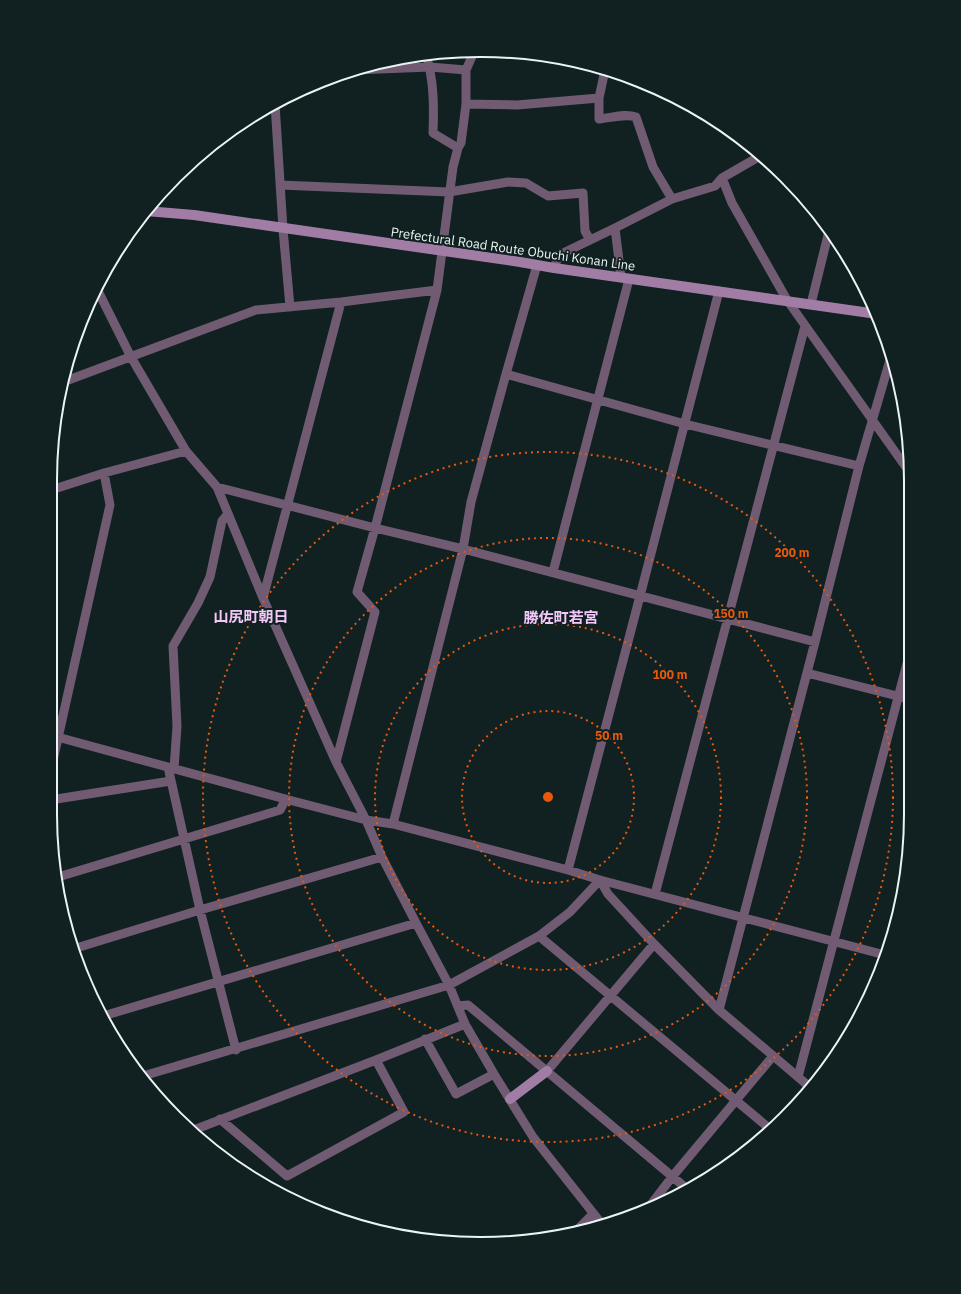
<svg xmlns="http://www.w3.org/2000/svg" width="961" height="1294" font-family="'IBM Plex Sans','Noto Sans JP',sans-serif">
<rect width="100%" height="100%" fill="#112020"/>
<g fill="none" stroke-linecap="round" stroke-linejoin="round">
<path stroke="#705b73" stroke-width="9" d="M426,55C434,80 434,107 433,133L458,148
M355,70L430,67L466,70
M605,70L599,98V119C611,118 625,113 636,117L653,167L672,199
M275,104L283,229L290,307
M466,104L517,105L599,98
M722,178L732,203L787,300L908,470
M280,185L449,192L508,182L526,183L548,196L583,193L585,231L590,240
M615,228L621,277
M554,268L559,255L615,228L672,199L715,186L722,178L762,155
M97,289L131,357L186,451L217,487L263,598L336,762L366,820L382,857L416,923L449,985L465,1024L494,1074L533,1137L601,1223
M811,304L829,231
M506,374L685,424L859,466
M63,382L256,310L341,302L437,290
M217,487L375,528L463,549L815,642
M51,490L104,473L186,451
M553,572L629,279
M263,598L341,302
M807,673L909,699
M50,735L289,800L366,820L393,824L568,870L600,880L885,955
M336,762L375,612L357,592L375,528L437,290L453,167L458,148L461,143L466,104V70L474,52
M168,767L200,910L236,1050
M174,769L177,726L173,646L198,603L210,577L222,521L228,514
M50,774L110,505L104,473
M50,800L171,781
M393,824L463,549L471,502L506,374L537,265
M568,870L640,596L719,291
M58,877L280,810L286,799
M600,880L608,894L654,944L719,1010L811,1088
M655,894L805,326
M539,936L770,1129
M73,949L200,910L382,857
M458,1006L468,1005L686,1188
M719,1010L815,642L859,466L890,360
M103,1016L416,923
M425,1039L456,1094L494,1074
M547,1071L654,944
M143,1076L449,985L539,936L570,912L600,880
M798,1077L909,656
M220,1119L287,1176L404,1112L376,1060
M191,1131L376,1060L465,1024
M646,1211L672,1177L773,1056
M578,1229L593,1214"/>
<path stroke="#a17da5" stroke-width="10" d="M146,211L194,215L520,262L554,268L877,314
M510,1099L547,1071"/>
</g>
<g fill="none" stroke="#e8590c" stroke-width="2" stroke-dasharray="2 4">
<circle cx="548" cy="797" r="86"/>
<circle cx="548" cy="797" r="173"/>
<circle cx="548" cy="797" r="259"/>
<circle cx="548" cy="797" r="345"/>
</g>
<g text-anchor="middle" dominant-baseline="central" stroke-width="4" stroke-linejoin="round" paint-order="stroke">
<g font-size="13" fill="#ebf4f4" stroke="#112020">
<text transform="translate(513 249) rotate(8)">Prefectural Road Route Obuchi Konan Line</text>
</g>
<g font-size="15" font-weight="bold" fill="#f3c8f9" stroke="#112020">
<text x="251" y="616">山尻町朝日</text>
<text x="561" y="617">勝佐町若宮</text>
</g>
</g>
<path d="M0 0H961V1294H0ZM480 57H481A423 423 0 0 1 904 480V814A423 423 0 0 1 481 1237H480A423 423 0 0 1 57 814V480A423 423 0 0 1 480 57Z" fill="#112020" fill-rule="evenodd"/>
<path fill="none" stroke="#ebf4f4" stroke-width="2" d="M480 57H481A423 423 0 0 1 904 480V814A423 423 0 0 1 481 1237H480A423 423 0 0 1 57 814V480A423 423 0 0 1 480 57Z"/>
<circle cx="548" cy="797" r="6" fill="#e8590c" stroke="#112020" stroke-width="2"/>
<g font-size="12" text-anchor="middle" font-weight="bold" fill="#e8590c" stroke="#112020" stroke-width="4" stroke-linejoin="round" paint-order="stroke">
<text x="792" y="557">200 m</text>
<text x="731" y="618">150 m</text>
<text x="670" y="679">100 m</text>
<text x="609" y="740">50 m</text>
</g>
</svg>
